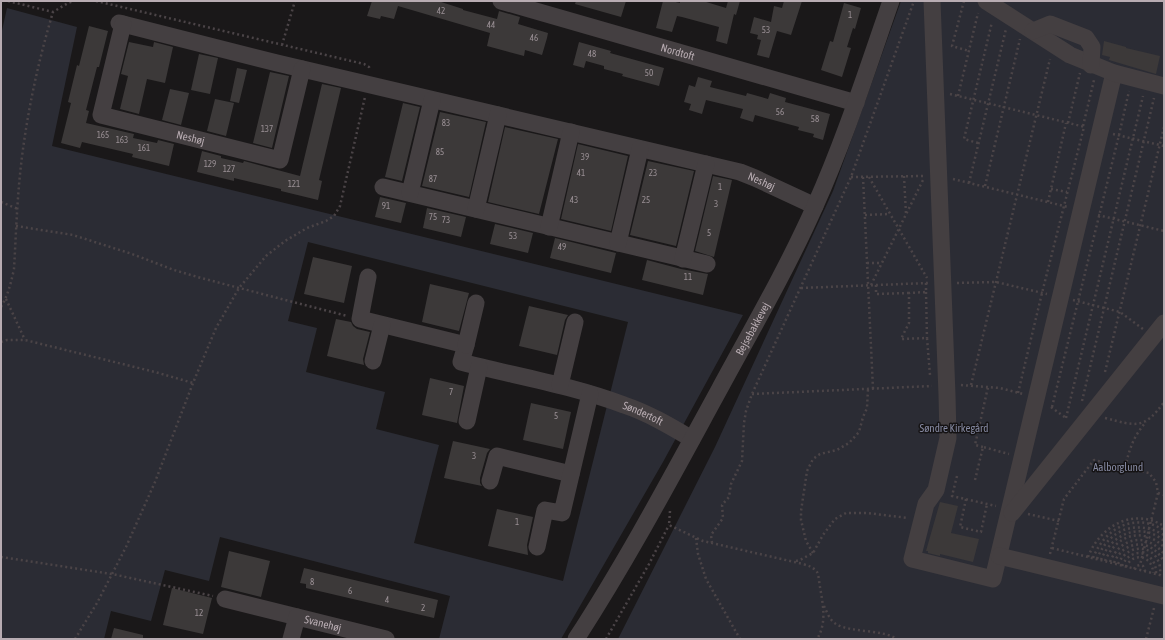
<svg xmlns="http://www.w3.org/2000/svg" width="1165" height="640" font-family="'Asap Condensed',sans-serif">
<rect width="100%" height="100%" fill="#1a1819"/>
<path fill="#2b2c34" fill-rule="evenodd" d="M901,1H1164V639H618L715,447L833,191Z
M7,8L77,27L52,146L743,315L663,462L561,639H439L450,596L220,537L209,581L165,570L151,621L111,611L104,639H1V35ZM308,242L628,322L563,581L414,543L439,445L376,429L385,392L306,372L317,328L288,321Z"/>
<path fill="#3c3939" d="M372,1H438L463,9V10L497,19L499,11L520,17L518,24L548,33L547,38L542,55L525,50L524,56L487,46L490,33L398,6L394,19L381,16L380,19L367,16Z
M576,1H626L621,17L575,4Z
M663,1H671L680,3V1H703L726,8L728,1H740L736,15L734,14L727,44L716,41L719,27L682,17L677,16L672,32L656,28Z
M784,1H802L791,35L777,31L769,58L757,55L761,40L757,39L758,35L750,33L754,17L771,22L774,6L782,8Z
M844,3L861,8L855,29L853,28L847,47L851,48L842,77L821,70L830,41L833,42Z
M89,26L108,31L99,67H97L86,110L89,111L86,123L134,134L133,138L157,143L158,140L174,144L169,166L132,157L133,154L82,142L80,148L61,143L71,103L68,102L77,65L79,66Z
M1104,41L1126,47V48L1160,56L1156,74L1109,60L1110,57L1102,55Z
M129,42L153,47L154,42L173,47L165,83L147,79L139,114L120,109L128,76L121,74Z
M579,42L611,51L610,53L664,68L659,86L622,76L623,74L604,69V66L586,61L584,68L573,65Z
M199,54L218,58L210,94L191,90Z
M237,68L247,70L239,103L230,101Z
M270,72L289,76L272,148L253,143Z
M698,77L712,81L710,87L746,96L747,93L768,99L770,93L786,98L785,102L830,114L823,140L813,137L814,134L798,130L799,127L755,115L753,122L740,118L743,109L706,100L702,114L689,110L691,104L684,102L689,85L695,87Z
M322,84L341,88L319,180L322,181L318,200L281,191V189L234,178V181L197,172L202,151L221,156V158L243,163L244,161L300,176Z
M170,89L189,93L181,125L162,120Z
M215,99L234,103L226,136L207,131Z
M403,103L420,107L402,181L385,177Z
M440,112L486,122L469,197L422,186Z
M505,127L558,139L539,214L488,202Z
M578,144L628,156L611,231L561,219Z
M648,161L694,171L676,246L630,235Z
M713,176L732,180L714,257L695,251Z
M380,197L406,203L401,223L375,217Z
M427,208L466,217L461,237L423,228Z
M495,224L533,233L528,253L490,244Z
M555,238L616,253L611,273L550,258Z
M313,257L352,266L344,303L304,294Z
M647,260L681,269L708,274L703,295L642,280Z
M430,284L469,293L459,331L422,322Z
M529,306L568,315L565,320L557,355L519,346Z
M336,319L351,322L353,326L357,329L370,332L363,359L364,365L327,356Z
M430,378L464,386L457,423L422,415Z
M531,403L571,412L563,449L523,440Z
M453,441L490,449L487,453L480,478V483L482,486L444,478Z
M940,502L958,506L951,533L979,539L973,562L940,554V556L928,553V551H926Z
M497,509L533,517L527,545L528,555L488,546Z
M229,551L270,561L261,597L221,587Z
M304,568L438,600L434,618L306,588V584L300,583Z
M172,588L212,598L203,634L163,625Z
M114,628L143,635V639H111Z"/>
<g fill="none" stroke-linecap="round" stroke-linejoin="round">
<path stroke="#4b4447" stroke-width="2.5" stroke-dasharray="2 3" stroke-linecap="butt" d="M8,1L53,12
M96,1L364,64L369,67L370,70
M964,1L952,46L969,51
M282,45L295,1
M950,94L1085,127
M958,96L978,13
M1068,123L1080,73
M1083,126L1094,80
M1113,134L1164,146
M978,143L964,139L992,22
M904,176L906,214
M851,177L924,176
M863,177L873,389
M869,177L927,278
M953,179L1068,207
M969,183L1006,29
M985,186L1020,39
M1051,189L1067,192
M1,202L18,209
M1048,202L1066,123
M865,215L890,214
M1098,215L1164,231
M16,226L73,235L132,254L174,270L201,278L347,316
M867,263H882
M926,283V292L909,293V323L901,339L927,338L930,375
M957,283L996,282L1047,294
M871,285L924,178
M876,285V294L909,293
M801,288L928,283
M926,292L927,338
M6,299L25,340
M1073,300L1120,312L1143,329
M1,307C8,295 11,283 14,269C16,235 17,200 21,165C27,113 38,62 53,12L68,3L74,1
M1,342L7,340H25L155,372L193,383
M1105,372L1164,127
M961,385L1000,388L1023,394
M971,385L1050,59
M1018,393L1042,293L1084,127
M752,394L932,386
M1082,401L1154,98
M1051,407L1066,418
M1052,407L1119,135L1129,91
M1066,418L1143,96
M1105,418C1136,426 1144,430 1164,402
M983,447L975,445L988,387
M1125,467C1130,448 1133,437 1146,422
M957,476L952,496L996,506
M975,480L983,447L1009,454
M1158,493L1164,495
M966,499L960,527L981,532L987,504
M670,511L669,525L703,541L803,564C809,566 813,567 817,572C819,576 819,582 820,587C823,605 827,623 817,639
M1028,514L1059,521
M696,538L698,554L706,579L740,639
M712,543L711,535L723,518L722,505L729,497L731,484L742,461L744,423L746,411L752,394L851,177L914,1
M1052,548L1164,576
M813,553L806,541L801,520V511L807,471L813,459L820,454L837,450L849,443L859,432L863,417L867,408L868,389
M1050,554L1064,499L1094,460L1149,473L1156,482L1158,493L1140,565
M1,557L112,574L213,596
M1088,557C1100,526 1133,507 1164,526
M1093,558C1105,528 1134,512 1164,530
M1097,559C1109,529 1136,519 1164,535
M1101,560C1111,534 1141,521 1164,541
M796,561L800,560L813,553L823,535L835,519L846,513H867L908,518
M1105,561C1116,535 1142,526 1164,547
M1110,562C1120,537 1147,532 1164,554
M1114,563C1124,539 1152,538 1164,562
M1118,564C1130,539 1163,546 1160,575
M1122,566C1131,545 1157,551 1156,574
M1126,567C1133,551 1153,556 1153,573
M1134,569L1136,566L1140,565L1143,566L1145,571
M824,606C827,612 830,621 836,624C851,633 882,629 897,639
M75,639L97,603L126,547L155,482L193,383L216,328L239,288L266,256L285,241L307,228L326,221L334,216L340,206L365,97
M606,639L649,564L669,525
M1146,639L1154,608"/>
<g stroke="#443f41" stroke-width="17">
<path id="s1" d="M501,1L856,103"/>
<path d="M932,1L947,395L948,438L936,490L926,504L912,559L993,579L1114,73"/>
<path d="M986,1L1070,55L1114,73L1164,86"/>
<path id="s2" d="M119,23L277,63L740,172L755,178L815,206"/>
<path id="s3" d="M123,24L101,115L280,160L302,69"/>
<path d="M1033,31L1050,24L1086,38L1092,47L1091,65"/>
<path d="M383,187L707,264"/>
<path d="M410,193L432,100"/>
<path d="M476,209L498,115"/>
<path d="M549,227L571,132"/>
<path d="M618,243L640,149"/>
<path d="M683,259L706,164"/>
<path id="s4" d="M368,277L360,319L466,345L461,362C515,376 571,385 624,405C648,413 670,426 692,439"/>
<path d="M466,345L476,303"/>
<path d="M373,361L382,325"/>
<path d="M560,385L575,322"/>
<path d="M467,421L479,367"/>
<path d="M490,481L497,456L571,474"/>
<path d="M1012,513L1164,323"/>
<path d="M537,547L545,510L562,513L590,394"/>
<path d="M999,556L1164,596"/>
<path id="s5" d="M225,599L386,639"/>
<path d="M291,639L297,617"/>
<path id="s6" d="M576,639C628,559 673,474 719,390C752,329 787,269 815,206C845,139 867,70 891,1"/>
</g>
</g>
<g text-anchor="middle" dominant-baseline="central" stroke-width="3" stroke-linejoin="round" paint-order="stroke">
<g font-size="9" fill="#998f94">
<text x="441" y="11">42</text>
<text x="850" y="15">1</text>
<text x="491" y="25">44</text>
<text x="766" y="30">53</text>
<text x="534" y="38">46</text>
<text x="592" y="54">48</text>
<text x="649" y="73">50</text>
<text x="780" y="112">56</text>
<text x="815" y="119">58</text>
<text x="446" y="123">83</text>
<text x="267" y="129">137</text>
<text x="103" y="135">165</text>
<text x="122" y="140">163</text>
<text x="144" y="148">161</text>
<text x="440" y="152">85</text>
<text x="585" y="157">39</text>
<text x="210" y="164">129</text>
<text x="229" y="169">127</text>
<text x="581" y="173">41</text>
<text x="653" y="173">23</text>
<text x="433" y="179">87</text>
<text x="294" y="184">121</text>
<text x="720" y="187">1</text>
<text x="574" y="200">43</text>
<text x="646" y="200">25</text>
<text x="716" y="204">3</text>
<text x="386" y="206">91</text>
<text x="433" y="217">75</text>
<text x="446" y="220">73</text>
<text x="709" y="233">5</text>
<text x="513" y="236">53</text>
<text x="562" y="247">49</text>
<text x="688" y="277">11</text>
<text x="451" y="392">7</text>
<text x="556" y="416">5</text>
<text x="474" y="456">3</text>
<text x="517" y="522">1</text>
<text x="312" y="582">8</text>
<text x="350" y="591">6</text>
<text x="387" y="600">4</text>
<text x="423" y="608">2</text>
<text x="199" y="613">12</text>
</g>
<g font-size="11" fill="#b8acb2" stroke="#151314">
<text stroke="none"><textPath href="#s1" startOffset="184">Nordtoft</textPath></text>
<text stroke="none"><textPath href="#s3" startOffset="186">Neshøj</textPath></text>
<text stroke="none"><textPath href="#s2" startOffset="662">Neshøj</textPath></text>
<text stroke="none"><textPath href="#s6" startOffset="357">Bejsebakkevej</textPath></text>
<text stroke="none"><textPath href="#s4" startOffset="359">Søndertoft</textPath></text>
<text stroke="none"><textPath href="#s5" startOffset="101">Svanehøj</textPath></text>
</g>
<g font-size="11" fill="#8589a1" stroke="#151314">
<text x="954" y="428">Søndre Kirkegård</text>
<text x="1118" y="467">Aalborglund</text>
</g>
</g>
<rect width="1165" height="640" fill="none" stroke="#b8acb2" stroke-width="4"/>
</svg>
